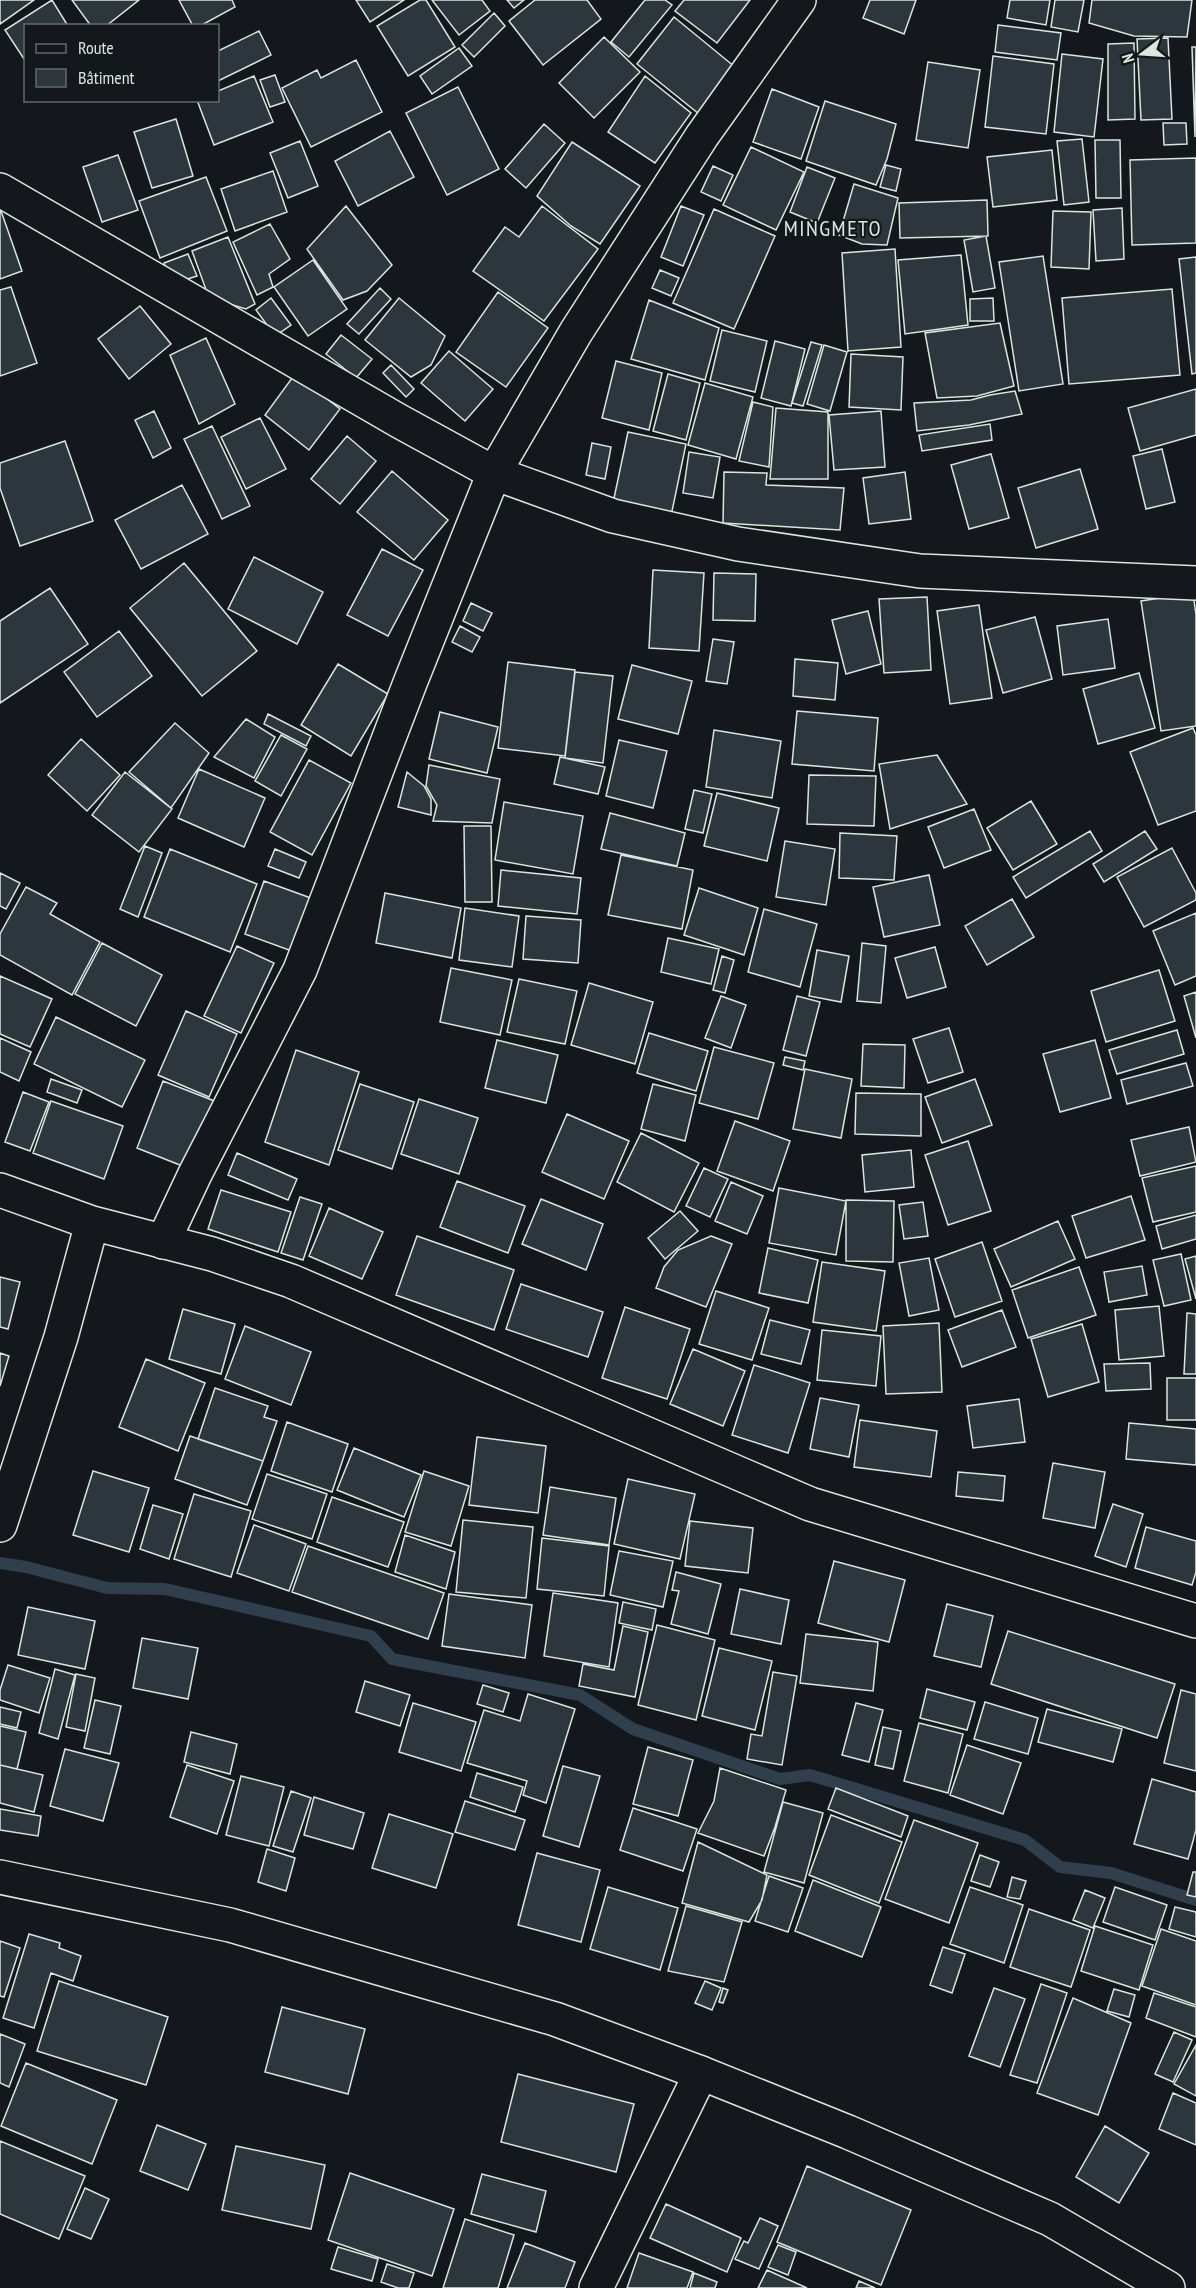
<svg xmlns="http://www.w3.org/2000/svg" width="1196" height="2288" font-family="'PT Sans Narrow',sans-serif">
<rect width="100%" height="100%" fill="#14181c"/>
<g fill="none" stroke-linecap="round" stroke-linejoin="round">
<path stroke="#2f3f4d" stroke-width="12" d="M0,1563L26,1567L107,1588L165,1589L371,1636L392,1659L580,1695L633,1729L780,1779L810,1775L1025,1840L1060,1867L1111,1873L1196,1900"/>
</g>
<path fill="#2c363c" stroke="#d8e6dc" stroke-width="1.5" d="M0,0H34L0,24Z
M52,0L68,26H26V62L5,30Z
M72,0H139L106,26H91Z
M179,0H232L235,7L200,26H193Z
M356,0H404L370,22Z
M420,0H426L455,47L408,76L377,26Z
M432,0H482L490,11L459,35Z
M507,0H524L514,8Z
M535,0H587L601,19L543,65L509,21Z
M645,0H665L672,5L629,57L611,42Z
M684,0H750L717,43L675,11Z
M870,0H916L904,34L863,18Z
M1010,0H1050L1046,25L1007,18Z
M1055,0H1084L1078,32L1051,27Z
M1092,0H1192L1187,37L1134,36L1089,23Z
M494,13L505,26L474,57L462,45Z
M674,17L735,67L699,114L637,64Z
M998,25L1061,33L1057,60L995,52Z
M259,31L271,55L218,81V51Z
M604,37L640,72L594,118L559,83Z
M1168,38L1172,119L1141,120L1137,39Z
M1134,43L1135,119L1108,120V44Z
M1192,47H1196L1195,137Z
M459,48L472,66L432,94L420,76Z
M1062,54L1103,59L1094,137L1054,132Z
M993,56L1054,64L1046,134L985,127Z
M356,60L382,112L311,147L282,88L317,70L321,78Z
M928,62L980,70L968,148L916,140Z
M275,75L285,102L270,107L260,80Z
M254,76L273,122L214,145L197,100H218V91Z
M645,76L691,113L655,163L608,132Z
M458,87L499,169L447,195L406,113Z
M772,89L819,107L801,159L753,142Z
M825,101L896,124L887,159L876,185L806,161Z
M176,119L193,176L152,188L134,132Z
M1163,123H1186L1187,144L1164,145Z
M544,124L565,143L526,188L505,169Z
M390,131L414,177L358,206L335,161Z
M1082,139L1089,202L1064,205L1057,141Z
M1095,140H1120L1121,198H1096Z
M300,141L318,186L288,198L270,153Z
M572,142L640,186L600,244L571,226L537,196Z
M751,147L804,172L776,230L723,205Z
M1052,150L1057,200L993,207L987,157Z
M118,155L138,210L102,222L83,167Z
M1196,158V243L1132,245L1130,160Z
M886,165L901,169L896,191L880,187Z
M713,166L733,175L721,201L701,192Z
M807,167L835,178L817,223L790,212Z
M273,171L287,212L235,231L221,189Z
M206,177L227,231L160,258L139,201Z
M854,184L898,198L887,245L862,244L839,235Z
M987,200L988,236L900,238L899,203Z
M346,206L392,265L367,291L343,300L307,249Z
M542,206L598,249L544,321L473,271L505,227L519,237Z
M681,206L704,215L683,266L661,257Z
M0,208L22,271L0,279Z
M1122,208L1124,259L1096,261L1093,210Z
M714,209L775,236L734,329L673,303Z
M1053,211L1091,212L1089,269L1051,267Z
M270,224L290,259L269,274L273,287L257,295L233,242Z
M986,236L995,288L973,292L964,240Z
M228,237L255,304L246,309L209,298L192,251Z
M895,249L901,347L848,351L842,253Z
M188,254L197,276L172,284L164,263Z
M961,255L968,325L905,334L898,260Z
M1043,256L1063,384L1019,391L999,262Z
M1196,257V373L1192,374L1179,259Z
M313,260L347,309L308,336L274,287Z
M660,270L679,278L671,296L652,288Z
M11,287L37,363L0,376V290Z
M380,288L391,299L359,334L347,324Z
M1172,289L1180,375L1069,384L1062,298Z
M498,292L548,328L506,387L456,352Z
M271,298L291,325L275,336L256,310Z
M399,298L445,336L431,365L411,377L365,340Z
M993,298L994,321H970V299Z
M649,300L719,328L705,380L631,359Z
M140,306L171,344L129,379L98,339Z
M1000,323L1014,386L977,396L937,398L925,333Z
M722,330L767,341L755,392L710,381Z
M341,335L372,359L356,378L326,354Z
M206,338L235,404L199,424L170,355Z
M775,341L805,349L791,406L761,398Z
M811,342L822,345L803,406L792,403Z
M824,345L847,352L830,411L807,404Z
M449,351L493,389L465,421L421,383Z
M851,354L903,357L901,410L849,407Z
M616,361L662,373L649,430L602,418Z
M391,365L414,389L406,397L383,373Z
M295,374L340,409L309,450L265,415Z
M668,374L700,383L686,440L653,431Z
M705,383L753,397L736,459L688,445Z
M1196,389V435L1140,451L1128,408Z
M1015,391L1022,414L969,425L917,431L914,403L971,400L990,395Z
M753,402L773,407L769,467L739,461Z
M776,408L828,412V479H770Z
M154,411L171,448L153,458L135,420Z
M881,411L885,467L834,470L829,415Z
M260,418L286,469L246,489L221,437Z
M990,424L992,440L922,451L919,435Z
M212,426L250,506L222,519L184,439Z
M628,432L686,444L671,516L613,503Z
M347,436L376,461L340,504L311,479Z
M65,441L93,521L20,546L0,488V463Z
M592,443L611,447L605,479L586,475Z
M1162,449L1175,502L1146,509L1133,456Z
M689,452L720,457L713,498L683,493Z
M991,454L1009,518L969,529L951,465Z
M1080,469L1098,529L1036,548L1018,488Z
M392,471L448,520L414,560L357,512Z
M724,472L767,473L766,485L844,488L840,530L723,523Z
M905,472L911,519L869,524L863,478Z
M182,485L208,534L141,569L115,520Z
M382,549L423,570L388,636L347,615Z
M254,557L323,592L297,644L228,609Z
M184,563L257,651L202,696L130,608Z
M653,570L704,573L699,651L649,648Z
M714,573L756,574L755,621L713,620Z
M50,588L88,644L0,703V621Z
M1193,593L1196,615V726L1161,731L1141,601Z
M927,597L931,670L884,673L879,599Z
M471,603L492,613L483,631L463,621Z
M979,605L992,698L950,704L937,611Z
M868,611L881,664L846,674L832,620Z
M1035,617L1052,679L1003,693L986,630Z
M1108,619L1115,668L1063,675L1057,626Z
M460,626L480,637L472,652L452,642Z
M119,631L152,676L97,717L64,672Z
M713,639L734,642L727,684L706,681Z
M795,659L838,663L835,700L793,696Z
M508,662L575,670L565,756L498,748Z
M338,664L388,694L351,756L301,725Z
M632,665L692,681L678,734L618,719Z
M575,672L613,676L603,763L565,758Z
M1139,673L1155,728L1098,744L1083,689Z
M797,711L878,718L874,771L792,764Z
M440,712L498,727L487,773L429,759Z
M268,714L311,736L306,746L264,724Z
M246,719L275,737L254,778L214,757Z
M175,723L209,753L171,808L129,772Z
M1193,728L1196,735V811L1158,825L1130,752Z
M714,730L781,741L772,798L706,787Z
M281,735L307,749L281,796L255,781Z
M81,739L120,775L87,811L48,775Z
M619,740L667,751L653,808L606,796Z
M937,755L967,804L890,829L879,764Z
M560,757L605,767L598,794L554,784Z
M309,760L351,783L312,855L270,832Z
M429,765L500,779L492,823L433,821L437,805L426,786Z
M199,769L265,798L244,847L178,818Z
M125,772L172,809L139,852L92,815Z
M407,772L424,786L431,799V815L398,807Z
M809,775L876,776L874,826L807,824Z
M694,790L712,794L703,833L685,829Z
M717,793L779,808L767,861L704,846Z
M1031,801L1057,844L1013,870L987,828Z
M504,802L583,816L573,874L495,860Z
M974,809L991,850L944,868L928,827Z
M610,813L685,833L677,866L601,849Z
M464,826H491L492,902H465Z
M1090,831L1102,851L1026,898L1013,877Z
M1145,831L1157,849L1104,882L1093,864Z
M840,833L897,836L894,880L839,878Z
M785,841L835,849L826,905L776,897Z
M145,846L162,853L138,917L120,909Z
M1172,848L1196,893V900L1144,927L1117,877Z
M170,849L257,884L230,952L144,917Z
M275,849L306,862L299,878L268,866Z
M621,855L693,870L682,929L608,915Z
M501,870L581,878L577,914L498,906Z
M0,873L20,883L6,909L0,906Z
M929,875L940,925L884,937L873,887Z
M264,881L319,901L300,954L245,934Z
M26,887L57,903L50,914L100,942L72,995L0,955V934Z
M699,888L758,908L744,955L684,935Z
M385,893L461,908L452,958L376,943Z
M1012,899L1034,937L987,965L965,926Z
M465,908L519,916L512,967L459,960Z
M764,909L817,924L800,987L748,972Z
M1196,913V976L1175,985L1153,931Z
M526,916L581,920L578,963L523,959Z
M668,938L719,949L711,984L661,972Z
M102,943L162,975L136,1026L75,994Z
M862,943L886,946L881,1003L857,1001Z
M237,946L274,963L241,1033L204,1016Z
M935,947L946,987L907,998L895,958Z
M817,950L849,956L841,1002L809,996Z
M722,956L734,960L725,993L713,990Z
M451,968L512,980L500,1035L440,1022Z
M1159,970L1175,1021L1106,1042L1091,991Z
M0,976L52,999L30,1047L0,1034Z
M519,979L577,991L565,1044L507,1032Z
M589,983L653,1002L635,1064L571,1045Z
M1196,992V1038L1184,996Z
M721,996L746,1005L731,1048L705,1038Z
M797,996L820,1002L806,1056L783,1050Z
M186,1011L237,1034L209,1097L158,1075Z
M56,1017L145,1060L122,1107L34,1064Z
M949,1028L963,1072L928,1083L913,1039Z
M1177,1030L1184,1054L1117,1074L1109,1050Z
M649,1033L708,1051L696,1091L637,1073Z
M0,1038L31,1052L19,1081L0,1072Z
M497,1040L558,1055L546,1103L485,1088Z
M1095,1040L1111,1098L1060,1112L1043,1054Z
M863,1044L905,1045L904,1088L861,1086Z
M714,1047L774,1063L758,1119L699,1103Z
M296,1050L359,1072L329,1165L265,1142Z
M785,1057L805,1061L803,1070L783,1065Z
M1186,1063L1193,1086L1127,1104L1121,1080Z
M805,1069L852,1079L841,1138L793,1129Z
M51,1079L82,1090L77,1103L47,1092Z
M975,1079L992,1125L942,1143L925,1097Z
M163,1081L217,1102L190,1169L137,1148Z
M360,1084L414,1102L392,1169L338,1150Z
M653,1084L696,1095L685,1141L641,1129Z
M23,1092L49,1102L30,1151L5,1142Z
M856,1093L921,1094V1136L855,1134Z
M419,1099L478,1118L459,1174L401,1154Z
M51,1101L123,1126L104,1179L33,1153Z
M567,1114L629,1141L604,1199L542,1172Z
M735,1121L790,1141L773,1191L717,1171Z
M1189,1127L1196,1162L1140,1176L1131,1140Z
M641,1133L699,1163L674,1212L617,1182Z
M968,1141L991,1211L948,1225L925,1155Z
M911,1150L914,1187L865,1192L862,1155Z
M237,1153L297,1179L288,1200L228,1175Z
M1196,1166V1212L1153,1222L1142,1178Z
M704,1168L728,1179L710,1217L686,1206Z
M457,1181L525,1206L508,1253L440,1227Z
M731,1182L763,1196L747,1234L715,1221Z
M779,1188L846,1201L836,1255L769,1243Z
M221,1190L291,1212L278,1252L208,1229Z
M1131,1196L1145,1240L1086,1258L1072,1216Z
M300,1197L322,1204L303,1260L281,1253Z
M541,1199L603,1224L586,1270L522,1244Z
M846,1200L894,1201L893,1262L846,1261Z
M923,1202L928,1236L904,1239L899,1205Z
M329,1208L383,1232L362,1279L309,1256Z
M680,1211L698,1231L665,1259L648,1238Z
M1196,1215V1239L1162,1249L1156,1226Z
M1058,1221L1075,1259L1011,1287L994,1249Z
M417,1236L514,1270L494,1330L396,1295Z
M711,1236L732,1244L706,1307L656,1288L664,1267L678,1250Z
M982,1242L1002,1301L955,1317L935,1259Z
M768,1248L818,1260L808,1303L759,1293Z
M1181,1254L1191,1300L1164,1306L1153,1260Z
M1196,1256V1299L1185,1259Z
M929,1258L939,1310L909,1316L899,1263Z
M822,1262L885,1271L876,1331L813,1322Z
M1142,1266L1147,1295L1109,1302L1104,1272Z
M1079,1267L1096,1315L1028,1338L1012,1290Z
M0,1277L20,1282L8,1329L0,1327Z
M521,1284L603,1312L588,1357L506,1329Z
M716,1291L769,1308L752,1360L699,1344Z
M1159,1306L1164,1356L1119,1360L1115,1310Z
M625,1307L690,1329L667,1399L602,1378Z
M183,1309L235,1324L221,1374L169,1359Z
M1002,1310L1016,1347L962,1367L948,1330Z
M1187,1313L1196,1314V1374H1184Z
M770,1320L810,1330L801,1364L761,1354Z
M939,1323L942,1392L886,1394L883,1326Z
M1082,1324L1099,1382L1048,1397L1031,1339Z
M245,1326L311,1352L291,1405L225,1379Z
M822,1330L881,1336L876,1386L817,1380Z
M693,1349L745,1371L723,1426L670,1404Z
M0,1353L9,1356L0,1386Z
M146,1359L205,1383L178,1451L119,1427Z
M1150,1363L1151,1389L1106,1391L1104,1364Z
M754,1365L810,1383L788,1453L732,1435Z
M1167,1378H1196V1420H1167Z
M215,1388L268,1406L264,1417L277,1421L263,1461L198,1439Z
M820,1398L859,1405L849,1457L810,1449Z
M1019,1399L1025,1442L973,1448L967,1406Z
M860,1420L937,1431L931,1477L854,1467Z
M287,1422L348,1444L332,1492L271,1471Z
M1129,1423L1196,1429V1465L1126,1459Z
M190,1436L263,1461L247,1505L175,1479Z
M477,1437L546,1446L538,1513L469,1505Z
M354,1448L421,1475L404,1517L337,1490Z
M1053,1463L1105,1472L1095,1528L1043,1518Z
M93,1471L149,1488L129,1552L73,1535Z
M424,1471L469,1486L451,1546L405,1532Z
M958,1472L1005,1476L1003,1501L956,1496Z
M267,1474L327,1494L312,1539L252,1519Z
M628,1479L695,1494L680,1559L614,1544Z
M550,1487L616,1498L609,1545L543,1535Z
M194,1494L251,1511L231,1577L174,1559Z
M332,1497L404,1522L388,1567L317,1542Z
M1113,1504L1143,1514L1126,1567L1095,1556Z
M153,1505L183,1514L169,1559L140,1549Z
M463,1520L533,1527L526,1598L456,1592Z
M690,1521L753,1528L748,1573L685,1566Z
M254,1525L306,1544L289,1591L237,1573Z
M1146,1527L1196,1541V1572L1192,1585L1135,1568Z
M405,1535L455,1552L446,1589L395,1572Z
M542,1538L609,1546L604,1596L537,1589Z
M308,1546L444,1593L428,1639L292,1592Z
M619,1551L673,1561L663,1607L610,1595Z
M834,1561L905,1580L889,1642L818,1623Z
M676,1572L721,1584L708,1634L671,1624L679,1591L672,1590Z
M740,1589L789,1600L781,1644L731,1634Z
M553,1593L618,1603L609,1667L544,1656Z
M449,1594L532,1605L525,1658L442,1646Z
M623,1602L656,1609L652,1630L619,1623Z
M947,1604L993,1616L981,1667L934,1656Z
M28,1607L95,1621L85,1669L18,1655Z
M657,1625L715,1640L696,1720L638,1705Z
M623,1626L648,1632L635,1697L579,1686L583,1664L614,1670Z
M1008,1631L1175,1684L1157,1738L991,1684Z
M806,1634L878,1642L873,1691L800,1683Z
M142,1638L198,1648L188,1699L133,1688Z
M719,1648L772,1661L755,1730L702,1716Z
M8,1665L50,1678L39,1713L0,1700V1690Z
M55,1669L75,1675L58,1739L39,1733Z
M773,1672L797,1676L782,1765L747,1759L751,1734L762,1736Z
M76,1674L95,1678L85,1731L66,1727Z
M365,1681L410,1695L400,1726L356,1712Z
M483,1685L509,1693L503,1712L477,1704Z
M927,1689L975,1702L967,1730L920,1718Z
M1181,1690L1196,1694V1771L1164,1763Z
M528,1694L575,1709L546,1803L523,1795L527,1781L467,1763L484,1710L520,1721Z
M95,1700L121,1706L110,1754L84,1748Z
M985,1702L1038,1718L1028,1754L974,1739Z
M413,1703L476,1722L461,1771L399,1752Z
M856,1703L883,1710L869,1762L842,1755Z
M0,1707L21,1712L17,1728L0,1724Z
M1047,1709L1122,1729L1113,1762L1038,1742Z
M919,1723L963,1734L948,1793L904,1781Z
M0,1726L26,1732L17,1769L0,1765Z
M883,1727L901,1731L893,1769L875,1765Z
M191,1732L237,1744L230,1774L184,1762Z
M967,1745L1021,1763L1003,1814L950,1795Z
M648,1747L693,1760L678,1816L633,1804Z
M65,1749L119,1763L103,1821L50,1806Z
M0,1765L43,1775L34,1812L0,1803Z
M187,1765L234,1781L217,1834L170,1817Z
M563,1766L600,1776L579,1847L543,1836Z
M720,1768L786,1790L775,1827L764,1856L698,1833L714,1801Z
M477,1773L523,1787L515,1812L470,1797Z
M241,1776L284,1787L269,1846L226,1835Z
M1152,1779L1196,1792V1830L1188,1859L1134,1844Z
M836,1788L908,1816L901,1837L828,1809Z
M291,1791L311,1798L293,1852L273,1846Z
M314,1797L364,1813L353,1849L304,1835Z
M465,1801L525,1820L515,1850L455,1832Z
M783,1802L823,1813L804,1883L764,1872Z
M633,1808L697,1829L683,1871L620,1850Z
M0,1809L41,1816L38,1836L0,1830Z
M389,1814L453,1834L436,1888L372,1868Z
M831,1815L902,1842L879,1903L809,1875Z
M914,1820L978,1843L949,1923L885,1899Z
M698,1842L767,1875L762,1900L749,1922L682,1903Z
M267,1849L295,1858L286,1891L258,1882Z
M537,1853L600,1870L581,1942L518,1925Z
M980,1855L999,1862L990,1887L971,1881Z
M1193,1872H1196V1897L1187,1895Z
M769,1876L803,1888L788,1932L755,1921Z
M1012,1877L1026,1881L1020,1899L1007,1897Z
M813,1880L881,1907L862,1957L795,1931Z
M608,1887L678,1908L660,1970L590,1949Z
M970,1887L1023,1905L1004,1963L950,1944Z
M1115,1887L1167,1905L1155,1940L1103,1922Z
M1085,1890L1105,1898L1093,1928L1073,1920Z
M686,1906L742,1922L724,1982L668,1971Z
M1175,1907L1196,1912V1937L1169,1929Z
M1029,1909L1090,1930L1071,1987L1010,1967Z
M1095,1926L1153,1945L1139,1990L1081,1971Z
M1161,1929L1196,1941V2005L1142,1986Z
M29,1934L60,1943L59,1948L81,1956L73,1981L51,1973L34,2028L3,2018Z
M0,1941L20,1948L4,1997L0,1996Z
M943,1947L965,1954L952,1993L930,1985Z
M59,1981L168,2017L146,2085L37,2051Z
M705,1981L721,1988L712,2010L695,2003Z
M1041,1984L1067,1993L1037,2083L1010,2075Z
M723,1988L728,1990L723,2003L719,2002Z
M994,1988L1025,1999L1000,2067L969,2056Z
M1114,1989L1135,1995L1129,2017L1107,2011Z
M1154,1993L1196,2007V2037L1146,2018Z
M1073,1998L1131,2023L1098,2115L1037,2093Z
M282,2007L365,2029L348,2094L265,2072Z
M1174,2032L1192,2040L1173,2082L1155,2074Z
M0,2034L25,2044L9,2087L0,2083Z
M1196,2045V2096L1174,2084Z
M26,2063L117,2100L92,2164L1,2126Z
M518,2074L634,2104L616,2172L501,2142Z
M1173,2093L1196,2103V2145L1159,2129Z
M157,2125L206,2144L188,2190L140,2171Z
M1105,2126L1149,2153L1119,2203L1076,2177Z
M0,2141L85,2176L59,2239L0,2214Z
M236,2146L325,2165L311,2229L222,2210Z
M807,2166L911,2210L881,2285L777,2242Z
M350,2173L454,2209L432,2276L328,2240Z
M482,2174L546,2191L536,2232L471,2214Z
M85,2188L109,2199L91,2239L67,2229Z
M666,2204L741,2238L727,2272L650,2238Z
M760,2218L778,2226L759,2269L735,2259L744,2241L748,2243Z
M465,2219L514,2235L498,2288H443Z
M525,2243L575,2262L565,2288H507Z
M778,2245L796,2252L788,2275L768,2267Z
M338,2247L378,2259L372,2281L331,2269Z
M639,2253L693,2272L687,2288H627Z
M387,2264L414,2273L409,2288H398L381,2282Z
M767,2270L807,2288H758Z
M694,2273L717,2282L715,2288H690Z
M859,2281L875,2288H856Z"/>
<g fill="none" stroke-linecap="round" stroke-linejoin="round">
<g stroke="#d8e6dc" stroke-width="36">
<path id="minor" d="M0,190L399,421L494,473L613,516L738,544L920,571L1196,583
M163,1242L195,1174L300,970L410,683L494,473L576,332L702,136L799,0
M596,2288L701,2073"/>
</g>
<g stroke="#d8e6dc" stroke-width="36">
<path id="tertiary" d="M0,1190L92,1223L61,1337L0,1525
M92,1223L212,1254L291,1281L810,1504L1196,1621
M0,1877L230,1925L555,2019L701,2073L848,2132L1050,2219L1168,2288"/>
</g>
<use href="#minor" stroke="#14181c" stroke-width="33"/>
<use href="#tertiary" stroke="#14181c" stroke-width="33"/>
</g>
<g text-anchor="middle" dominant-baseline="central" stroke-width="4.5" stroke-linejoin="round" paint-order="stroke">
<g font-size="22" letter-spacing="1.5" fill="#d8e6dc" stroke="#14181c">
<text x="833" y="228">MINGMETO</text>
</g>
</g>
<rect x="24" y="24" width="195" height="78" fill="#14181c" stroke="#626a69" stroke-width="1.5"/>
<rect x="36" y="44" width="30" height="9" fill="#14181c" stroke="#626a69" stroke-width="1.5"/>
<text x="78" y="54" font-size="18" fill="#d8e6dc">Route</text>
<rect x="36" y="69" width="30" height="18" fill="#2c363c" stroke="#626a69" stroke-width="1.5"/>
<text x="78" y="84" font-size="18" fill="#d8e6dc">Bâtiment</text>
<g transform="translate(1142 54) rotate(253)" stroke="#14181c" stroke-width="4.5" paint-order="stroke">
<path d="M0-4.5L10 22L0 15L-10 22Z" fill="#d8e6dc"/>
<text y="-9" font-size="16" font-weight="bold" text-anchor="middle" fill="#d8e6dc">N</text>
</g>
</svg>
